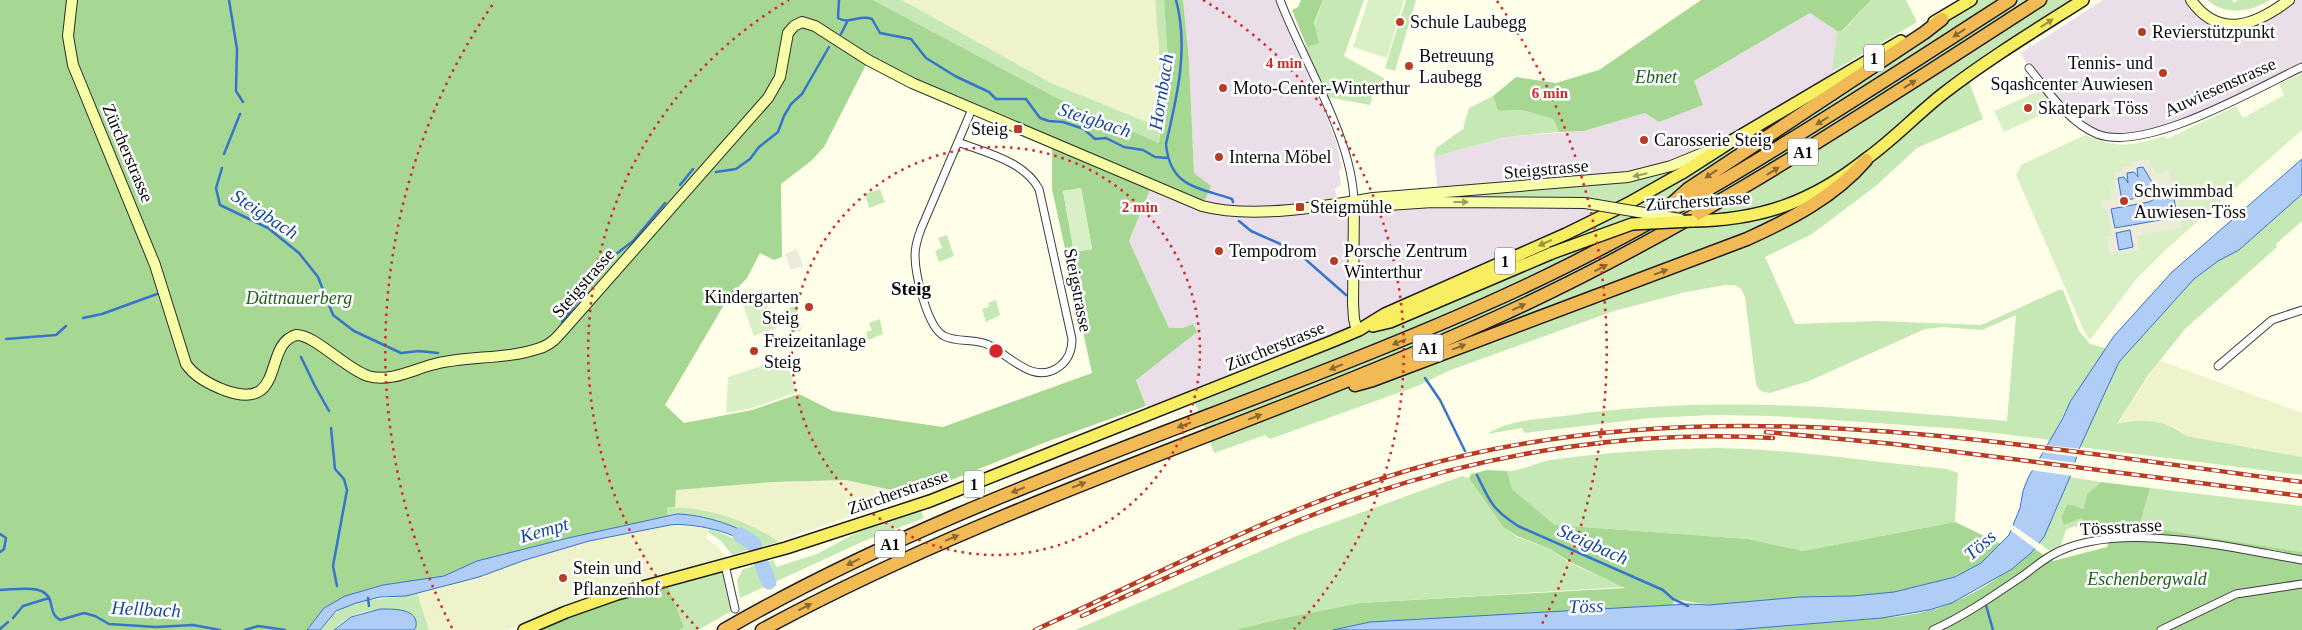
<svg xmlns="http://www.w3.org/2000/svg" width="2302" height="630" font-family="Georgia,serif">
<rect width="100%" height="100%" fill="#ffffe9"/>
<path fill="#eadfe9" d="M1183,0H1280L1336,141L1342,168L1339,170L1341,185L1335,189L1340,211L1444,202L1585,203L1596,220L1150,415L1136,380L1183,328H1169L1129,241L1152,185L1194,173L1189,60Z
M2103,0H2191L2204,14L2235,25L2290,0H2302V64L2222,105L2150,133L2108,137L2074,119L2029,68L2021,53Z
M1810,13L1837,31L1832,82L1735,139L1655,171L1438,194L1434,157L1506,137L1584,131L1645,113L1694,81Z"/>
<path fill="#eff3cb" d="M902,0H1155L1160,62L1154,125L1051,83Z
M2159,360L2302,413V457L2186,436L2177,428L2117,425Z
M846,480L914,495L778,541L733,519L693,509L675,507V490L772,482Z
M676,524L710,529L705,537L718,547L726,557L590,595L508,630H429L417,593L479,577L525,560L589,541Z"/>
<path fill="#c5e8b4" d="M873,0H902L1051,83L1154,125L1160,62L1155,0H1164L1168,61L1159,143L1059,99Z
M1323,0H1364L1344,56L1407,91L1405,97L1392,94L1373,95L1370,105L1322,96L1300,48L1307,47Z
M1406,0H1416L1395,71L1385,68Z
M1871,0H1906L1917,22L1832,72L1837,31H1843Z
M1971,0H2081L1967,76L1983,119L1917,148L1877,185L1812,234L1765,257L1795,324L1878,321L1981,325L2059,290H2063L2079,331L2090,344L2106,348L2070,402L2051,440L1962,429L1773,416L1712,415L1650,418L1524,433L1522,428L1487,434C1510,420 1538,419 1564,416C1711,394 1860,408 2007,421L2016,315L1982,330L1943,327L1925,329L1809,381L1770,393C1763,392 1758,391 1756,384L1745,297L1741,289L1735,285H1725L1686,292L1614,311L1448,371L1420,385L1270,439L1265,435L1214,453L1193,398L1596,219L1585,203L1444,202L1438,194L1635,176L1735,139Z
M2207,0H2232L2234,3L2238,0H2270C2250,12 2226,16 2207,0Z
M1493,96L1498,111L1522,110L1553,119L1559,132L1506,137L1434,157L1436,148L1463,129L1469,108Z
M880,189L885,202L869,208L865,194Z
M2302,194V221L2276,244L2277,247L2185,329L2149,374L2117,424C2140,418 2168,420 2186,436L2302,457V475L2080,447L2119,362L2194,279L2218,261L2239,250Z
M947,235L954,256L939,262L935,251L942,248L938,238Z
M996,300L1000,315L986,322L982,309L989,307L988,303Z
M790,307H795L798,311L796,317L802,325L800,331L791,332L784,313Z
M880,319L883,334L868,340L866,332L872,330L869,323Z
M1715,448C1793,449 1869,462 1947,469L1958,473L1955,522L1803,551L1748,539L1555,525L1512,489L1507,471C1524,471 1536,462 1551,460C1605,452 1661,449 1715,448Z
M1462,476L1469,478L1503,527L1517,537L1550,549L1570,563L1624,587L1360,603L1279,619L1235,630H1075L1299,535Z
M2070,477L2101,482L2087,494L2084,510L2067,504L2061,518L2064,525L2082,518L2085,529L2074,526L2066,530L2060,548L2057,547L2055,552L2048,550L2039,543L2054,516Z
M2150,488L2302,506V552L2138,526Z
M667,507C706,507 747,520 779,542L760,547L752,536L746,533L688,514L668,516Z
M921,511L924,518L864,541L740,598L737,580L743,569L757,565L765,581L768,582L770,581L765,562L774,560L776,567L817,554L858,532Z
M710,529L744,542L751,549L732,555L721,541L708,532Z
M725,565L735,609L698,630H680L684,627L666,581Z
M417,593L429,630H414L417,625L408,612C384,606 351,609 334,630H320C348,591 377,604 417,593Z"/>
<path fill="#a6d894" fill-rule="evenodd" d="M0,0H873L1059,99L1159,143L1168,61L1164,0H1183L1189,60L1194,173L1211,186L1202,206L1152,185L1129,241L1169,328H1183L1193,324L1197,332L1136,380L1146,406L1046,442L914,495L846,480L772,482L676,490L675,507H667L668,516L568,538L477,561L444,576L383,585L346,596L324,608L307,630H0ZM868,61L1052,142V189L1092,373L943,427L833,411L799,394L752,410L684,423L665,405L728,298L747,278L760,253L774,260L782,257L781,184L811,161L824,147ZM1081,188L1092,249L1074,252L1063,191Z
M1301,0H1323L1314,23L1319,43L1307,47L1292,10L1298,7Z
M1701,0H1871L1842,31H1837L1810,13L1694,81L1703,105L1659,122L1645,113L1584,131L1559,132L1553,119L1522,110L1498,111L1493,96L1516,77L1556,83L1599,70Z
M1487,470L1507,471L1512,489L1555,525L1748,539L1803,551L1955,522L2001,544L1981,563L1955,577L1894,592L1853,596L1800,597L1709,605L1674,599L1673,606L1370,622L1333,630H1235L1279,619L1360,603L1625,588L1570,562L1550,549L1517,536L1503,527L1469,478L1471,474Z
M2101,482L2150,488L2139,526L2302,552V630H1733C1771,627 1809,624 1847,621C1881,618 1920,617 1952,603C1982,590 2010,571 2035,549L2053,561L2107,547L2112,530L2085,528L2082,518L2064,525L2061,518L2067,504L2084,509L2087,494Z
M666,581L684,627L680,630H524Z"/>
<path fill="#d9efc6" d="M1368,0H1404L1387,58L1353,47Z
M2302,73V130L2171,245L2137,278L2090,340L2084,331L2016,175L2021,165L2085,135C2119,149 2131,146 2165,136L2167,139L2236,106L2243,118L2284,95L2279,84Z
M2046,88L2061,106L2004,132L1994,111Z
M1081,188L1092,249L1074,252L1063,191Z
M762,289L776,328L754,336L740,297Z
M785,358L797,392L752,408L726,413L728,377Z"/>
<path fill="#edebda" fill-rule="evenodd" d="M2149,159L2157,175L2167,170L2175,185L2183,227L2137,236L2139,250L2110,255L2107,237L2112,235L2107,209H2102L2101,201L2112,199L2110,190L2116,188L2113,173L2122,171V167L2132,166V162ZM2165,197L2167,199L2173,198L2115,227L2111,209Z
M797,249L803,266L791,270L785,254Z"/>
<path fill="#afcdf5" stroke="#3774cb" d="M2302,159V194L2239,250L2218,261L2194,279L2119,362L2080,447L2070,477L2044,537L2031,553L2012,569L1952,603L1929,610L1882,618L1733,630H1333L1370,622L1688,604L1709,605L1800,597L1853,596L1894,592L1955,577L1981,563L2009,535L2020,508L2023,491L2028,478L2063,418L2070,402L2114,336L2172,272Z
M2143,167L2156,189L2141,197L2122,201L2118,178L2124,177L2128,183L2127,173L2134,172L2138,177L2137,168Z
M2166,193L2168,196L2166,197L2167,199L2174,198L2177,217L2115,228L2111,209L2149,202Z
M2130,230L2133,247L2119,250L2116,233Z
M677,514C698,514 750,526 760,547L751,549C742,532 688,522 670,525L589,541L525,560L479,577L406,596L380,597L356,603L336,611L320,630H307L324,608L345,596L383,585L444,576L477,561L568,538Z
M380,609C393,609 419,608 416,627L414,630H334L351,617Z"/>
<path fill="#ffffe9" d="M2045,445L2082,449L2079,457L2041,452Z
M2037,458L2077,463L2073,476L2030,470Z
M2011,524L2041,545L2037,550L2009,529Z"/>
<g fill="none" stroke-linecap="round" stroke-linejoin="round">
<path stroke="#3774cb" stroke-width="2.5" d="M229,0L237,49L236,91L243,102
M839,0L838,18C850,25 859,14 872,19L880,33L911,39L926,58L955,76L989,92L996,99H1026L1040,118L1049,121L1063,122L1084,129L1095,139L1106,138L1124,147L1143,150L1155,157L1167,158
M1176,0C1189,48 1177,97 1166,144C1170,187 1197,187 1232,199L1233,202
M841,34L847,22
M224,154L240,114
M222,168L216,188L220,205L268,228L299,253L318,277L333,315L354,331L401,353L419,351L438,353
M716,172L736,169L750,159L759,147L778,132L784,116L791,104L802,94L829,47
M680,185L693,169
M1239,221L1251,231L1296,251L1346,295
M83,318L102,314L157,294
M562,322L577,302L576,285L633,241L665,203
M6,339L56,335L66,326
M301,357L315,386L329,411
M1425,378L1440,400L1465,451
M331,428L335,469L344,479L347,490L333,566L337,586
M1477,475C1490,502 1492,509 1518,526L1663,590L1673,599L1688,606
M0,534L6,538L4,549L0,552
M0,590C16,590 48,582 51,604C53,612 53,616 60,620L84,613L95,616L109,624L156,627L193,625L220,630
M368,598L369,606
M1986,605L1993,630
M13,618L23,606L49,598
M0,629L8,622
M245,630L258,626L285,630"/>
<path stroke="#afcdf5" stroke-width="15" d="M740,535L753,543L769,582"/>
<g stroke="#3e3e3e" stroke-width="9">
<path id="street" d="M1280,0C1303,61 1353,138 1354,203
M2029,68C2048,91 2068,122 2097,134C2146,153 2255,89 2302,67
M958,142C986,153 1024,161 1039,189L1072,339C1072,350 1069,359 1060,366C1035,386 1011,357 989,345C975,338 958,343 944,336C927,327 915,274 915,255C915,246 918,237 921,229L972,109
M2218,366L2272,320L2302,310
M725,565L735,609
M1933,630C1964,616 1993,596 2021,577C2031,570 2041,561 2052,555C2116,519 2232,548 2302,560
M2161,630L2236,594L2302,584"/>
</g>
<g stroke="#2d2d2d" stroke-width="12">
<path id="secondary" d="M72,0L68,36L73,65L155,265L186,364C195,377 209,384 224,390C287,413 262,345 296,335C314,334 346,369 368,376C390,382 410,371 431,365C465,355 504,360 537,349C545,347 553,342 559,335L768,98L780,77L788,33L794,26L802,22L815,26L868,60L912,83L1202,206C1252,219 1322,207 1373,198L1628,177L1671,166L1713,149
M2191,0C2220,41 2257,24 2289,0
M1354,203L1353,304L1354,319L1357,331
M1358,203L1373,206L1433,202L1585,203"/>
</g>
<g stroke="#1c1c1c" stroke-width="14">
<path id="primary" d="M1934,22L1971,0
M1692,221C1761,220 1812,202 1866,159C1894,139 1917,114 1944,93C1988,59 2036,30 2083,0
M1373,326L1390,322L1552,253
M524,630L566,612L617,594L786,548L930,501L1333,341L1359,330L1385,314L1566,234L1627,204L1682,173L1735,139L1901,41"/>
</g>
<g stroke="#1c1c1c" stroke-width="15">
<path id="highway" d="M1668,207L1688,189L1924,33L1942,19
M1355,385L1373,380L1747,239C1791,219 1834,197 1866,160
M724,630C964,491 1234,416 1486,304C1672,222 1840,109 2010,0
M762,630C996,503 1253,427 1495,318C1688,231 1863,114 2040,0"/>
</g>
<use href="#street" stroke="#fff" stroke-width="7"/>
<use href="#secondary" stroke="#f7fea5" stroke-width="10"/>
<use href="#primary" stroke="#f7ef61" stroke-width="11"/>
<use href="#highway" stroke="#f2ba54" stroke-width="12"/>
<g stroke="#b83b26" stroke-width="4.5">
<path id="rail" d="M1766,432L1894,444L2302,496
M1082,616C1176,574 1270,528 1367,495C1497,451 1637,430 1773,438
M1035,630C1159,574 1278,509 1409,470C1702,384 2006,444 2302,482"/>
</g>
<use href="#rail" stroke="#fff" stroke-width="2.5" stroke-dasharray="8" stroke-linecap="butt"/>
<g stroke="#2d2d2d" stroke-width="12" stroke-linecap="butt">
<path id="secondary-bridge" d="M1585,203L1680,219"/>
</g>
<g stroke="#1c1c1c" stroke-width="14" stroke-linecap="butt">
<path id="primary-bridge" d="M1552,253L1632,224L1692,221"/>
</g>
<use href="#secondary-bridge" stroke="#f7fea5" stroke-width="10"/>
<use href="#primary-bridge" stroke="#f7ef61" stroke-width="11"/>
</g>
<defs><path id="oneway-solid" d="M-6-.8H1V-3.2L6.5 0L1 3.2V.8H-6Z" transform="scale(1.25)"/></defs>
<g fill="#99943f">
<use href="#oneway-solid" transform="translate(2047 23) rotate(-33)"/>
<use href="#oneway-solid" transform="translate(1545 243) rotate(156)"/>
</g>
<g fill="#8a6b33">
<use href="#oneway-solid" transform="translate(1959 33) rotate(147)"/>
<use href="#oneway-solid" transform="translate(1910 84) rotate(-33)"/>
<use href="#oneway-solid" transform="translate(1822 121) rotate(148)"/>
<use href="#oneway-solid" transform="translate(1773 171) rotate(-32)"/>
<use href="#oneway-solid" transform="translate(1711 174) rotate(146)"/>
<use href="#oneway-solid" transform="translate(1601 268) rotate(-27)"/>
<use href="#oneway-solid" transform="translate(1661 272) rotate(-20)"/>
<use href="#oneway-solid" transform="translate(1519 307) rotate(-25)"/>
<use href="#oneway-solid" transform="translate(1399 342) rotate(158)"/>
<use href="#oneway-solid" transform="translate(1459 347) rotate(-21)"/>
<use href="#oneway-solid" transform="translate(1336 367) rotate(158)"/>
<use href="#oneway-solid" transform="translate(1255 417) rotate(-21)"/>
<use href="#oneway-solid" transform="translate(1184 425) rotate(159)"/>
<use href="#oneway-solid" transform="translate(1079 485) rotate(-21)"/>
<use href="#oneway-solid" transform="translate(1018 490) rotate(158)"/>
<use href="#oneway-solid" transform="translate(952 538) rotate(-23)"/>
<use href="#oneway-solid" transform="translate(853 562) rotate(154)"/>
<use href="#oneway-solid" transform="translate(805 607) rotate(-27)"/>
</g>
<g fill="#999d67">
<use href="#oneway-solid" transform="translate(1640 175) rotate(167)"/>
<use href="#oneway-solid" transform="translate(1461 202)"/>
</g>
<g fill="none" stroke="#d62828" stroke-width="2.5" stroke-dasharray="2.5 5">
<circle cx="996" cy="351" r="204"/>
<path d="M698 629A407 407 0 0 1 789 0M1203 0A407 407 0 0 1 1294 629"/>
<path d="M452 628A611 611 0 0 1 495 1M1497 1A611 611 0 0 1 1540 628"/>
</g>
<g fill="#b83b26" stroke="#fff" stroke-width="2">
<circle cx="1400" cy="22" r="5"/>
<circle cx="2142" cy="32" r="5"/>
<circle cx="1409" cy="66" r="5"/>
<circle cx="2163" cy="73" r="5"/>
<circle cx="1223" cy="88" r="5"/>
<circle cx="2028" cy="108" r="5"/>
<rect x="1013" y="124" width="10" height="10" rx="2.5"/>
<circle cx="1644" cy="140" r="5"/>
<circle cx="1219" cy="157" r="5"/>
<circle cx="2124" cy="201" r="5"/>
<rect x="1295" y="202" width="10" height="10" rx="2.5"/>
<circle cx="1219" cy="251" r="5"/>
<circle cx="1334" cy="261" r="5"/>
<circle cx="809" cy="307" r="5"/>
<circle cx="754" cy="351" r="5"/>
<circle cx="563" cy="578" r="5"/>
</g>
<g text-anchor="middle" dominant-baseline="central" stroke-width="5" stroke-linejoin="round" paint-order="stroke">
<g fill="#fff" stroke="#545454" stroke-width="1">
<rect x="1864" y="44.5" width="20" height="27" rx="4"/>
<rect x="1788" y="138.5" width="30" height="27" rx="4"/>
<rect x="1495" y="247.5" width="20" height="27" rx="4"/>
<rect x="1413" y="334.5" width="30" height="27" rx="4"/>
<rect x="964" y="470.5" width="20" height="27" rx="4"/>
<rect x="875" y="530.5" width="30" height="27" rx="4"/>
</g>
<g font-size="16" font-weight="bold" fill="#0b0b0b">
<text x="1874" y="58">1</text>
<text x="1803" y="152">A1</text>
<text x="1505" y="261">1</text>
<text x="1428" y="348">A1</text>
<text x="974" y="484">1</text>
<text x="890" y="544">A1</text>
</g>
<g font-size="18" fill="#0b0b0b" stroke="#fff" text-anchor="start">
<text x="1410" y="22">Schule Laubegg</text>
<text x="2152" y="32">Revierstützpunkt</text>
<text x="1419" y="56">Betreuung<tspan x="1419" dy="21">Laubegg</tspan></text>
<text x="2153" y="63" text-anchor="end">Tennis- und<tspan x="2153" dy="21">Sqashcenter Auwiesen</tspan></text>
<text x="1233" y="88">Moto-Center-Winterthur</text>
<text x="2038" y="108">Skatepark Töss</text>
<text x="1008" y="129" text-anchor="end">Steig</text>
<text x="1654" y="140">Carosserie Steig</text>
<text x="1229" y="157">Interna Möbel</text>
<text x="2134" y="191">Schwimmbad<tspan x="2134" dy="21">Auwiesen-Töss</tspan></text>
<text x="1310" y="207">Steigmühle</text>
<text x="1229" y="251">Tempodrom</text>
<text x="1344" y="251">Porsche Zentrum<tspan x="1344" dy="21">Winterthur</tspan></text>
<text x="799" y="297" text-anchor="end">Kindergarten<tspan x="799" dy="21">Steig</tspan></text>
<text x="764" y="341">Freizeitanlage<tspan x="764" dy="21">Steig</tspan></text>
<text x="573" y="568">Stein und<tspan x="573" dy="21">Pflanzenhof</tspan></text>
</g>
<g font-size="18" font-style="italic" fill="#1e611d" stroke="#fff">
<text x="1656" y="77">Ebnet</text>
<text x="299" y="298">Dättnauerberg</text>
<text x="2147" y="579">Eschenbergwald</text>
</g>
<g font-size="18" fill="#0b0b0b" stroke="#fff">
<text transform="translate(2220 87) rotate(-24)">Auwiesenstrasse</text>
<text transform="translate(128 153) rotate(67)">Zürcherstrasse</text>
<text transform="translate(1546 169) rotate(-5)">Steigstrasse</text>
<text transform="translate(1698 201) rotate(-4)">Zürcherstrasse</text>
<text transform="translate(583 283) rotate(-49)">Steigstrasse</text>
<text transform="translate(1078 290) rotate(79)">Steigstrasse</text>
<text transform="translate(1275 346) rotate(-22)">Zürcherstrasse</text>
<text transform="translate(898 492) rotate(-19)">Zürcherstrasse</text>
<text transform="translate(2121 527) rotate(-3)">Tössstrasse</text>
</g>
<g font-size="19" font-style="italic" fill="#17489a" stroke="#fff">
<text transform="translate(1161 92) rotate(-81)">Hornbach</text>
<text transform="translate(1095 120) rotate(18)">Steigbach</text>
<text transform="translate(265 214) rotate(33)">Steigbach</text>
<text transform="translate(544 530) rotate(-16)">Kempt</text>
<text transform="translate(1593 544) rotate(24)">Steigbach</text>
<text transform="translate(1980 545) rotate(-41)">Töss</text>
<text transform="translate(1586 606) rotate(-2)">Töss</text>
<text transform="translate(146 609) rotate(3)">Hellbach</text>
</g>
<g font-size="19" font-weight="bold" fill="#0b0b0b" stroke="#fff">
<text x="911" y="288">Steig</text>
</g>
</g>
<circle cx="996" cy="351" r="8" fill="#d62828" stroke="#fff" stroke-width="2.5"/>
<g font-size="15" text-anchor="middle" font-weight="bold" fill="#d62828" stroke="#fff" stroke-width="5" stroke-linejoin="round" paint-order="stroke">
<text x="1284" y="68">4 min</text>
<text x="1550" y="98">6 min</text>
<text x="1140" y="212">2 min</text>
</g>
</svg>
